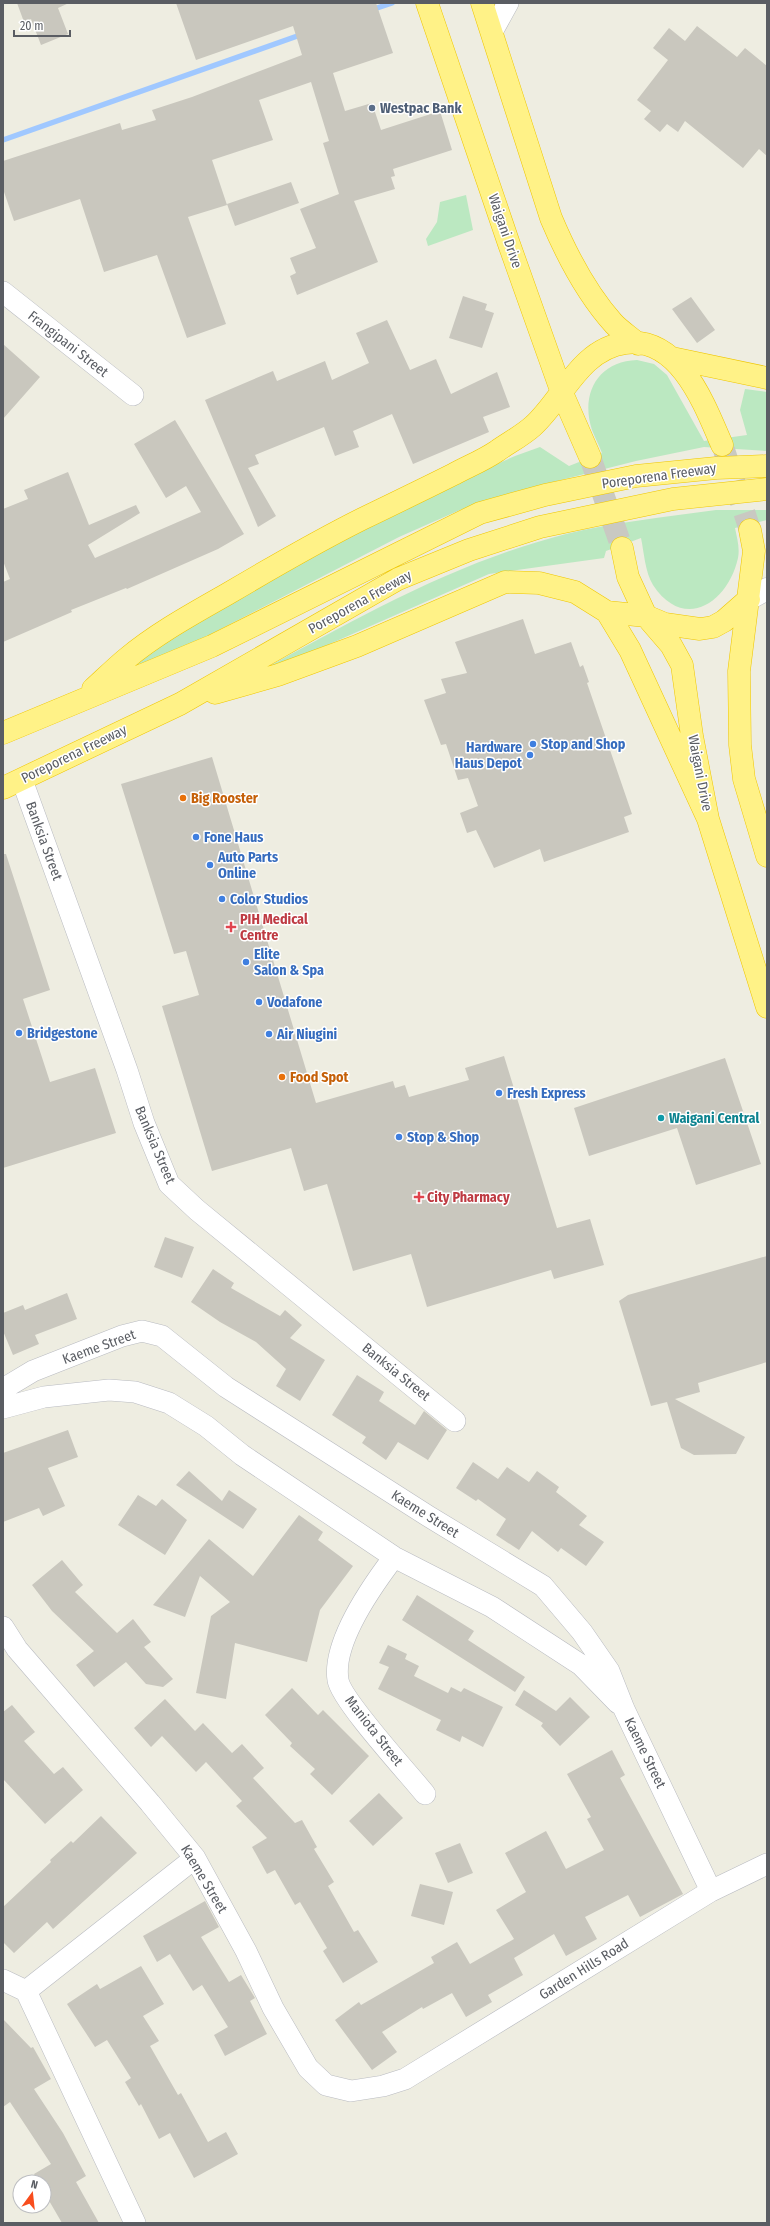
<svg xmlns="http://www.w3.org/2000/svg" width="770" height="2226" font-family="'Fira Sans Condensed',sans-serif">
<rect width="100%" height="100%" fill="#eeede1"/>
<path fill="#bbe8c1" d="M466,195L473,230L428,246L426,239L437,222L440,202Z
M637,360L654,364L667,375L704,441L747,435L740,410L745,389L767,392V451L704,447L636,461L553,482L460,510L399,537L180,650L128,670L159,643L414,501L515,456L540,447L569,466L602,453C599,445 595,438 592,430C580,394 598,361 637,360Z
M716,510H767V520L735,528C737,538 740,548 738,558C728,603 684,632 653,585C645,572 644,552 641,538L606,551L604,558L489,574L275,668L259,672C357,618 456,562 566,534C615,522 666,517 716,510Z"/>
<g fill="none" stroke-linecap="round" stroke-linejoin="round">
<path stroke="#a0c8ff" stroke-width="5.5" d="M371,10L392,3
M3,140L303,34"/>
</g>
<path fill="#c9c7be" d="M17,3H69L58,8L68,34L41,45L31,19L24,22Z
M176,3H376L393,53L333,73L345,111L372,103L381,130L440,111L452,150L393,169L395,176L391,177L395,189L354,201L378,262L297,295L290,276L296,273L290,258L316,248L300,209L339,194L323,143L329,141L311,82L259,100L273,140L212,160L227,205L188,217L226,324L187,338L157,255L104,272L80,199L14,221L3,189V161L120,123L122,130L156,120L152,110L192,97L302,55L293,26L196,60Z
M697,26L737,57L745,48L767,66V156L759,149L743,168L685,121L678,132L667,124L660,132L644,119L651,111L637,100L668,60L653,48L669,28L685,41Z
M291,182L299,203L235,226L227,204Z
M463,296L487,304L485,310L494,313L482,348L449,338Z
M691,297L715,330L697,343L672,309Z
M387,320L410,370L436,359L451,394L497,372L510,407L483,417L489,432L413,464L392,414L353,431L359,447L335,456L324,427L255,455L259,464L248,468L276,516L258,527L205,400L273,371L277,381L325,361L332,380L369,363L356,333Z
M3,344L40,377L3,419Z
M175,420L244,534L218,549L127,589L126,588L71,610L72,612L3,642V582L10,579L3,561V509L28,499L24,490L68,472L89,525L136,505L140,513L88,545L95,558L201,512L186,486L166,498L134,444Z
M523,619L535,654L571,642L580,667L583,665L589,682L587,683L632,814L624,817L629,832L544,862L540,849L494,868L476,830L467,833L460,813L478,806L468,778L458,780L446,744L441,745L424,700L446,693L441,679L467,673L455,642Z
M212,757L316,1103L393,1081L395,1088L405,1085L409,1097L469,1080L465,1068L504,1056L557,1228L590,1219L604,1265L554,1279L551,1270L427,1307L411,1254L353,1271L327,1184L304,1191L291,1148L212,1171L162,1006L199,995L186,951L174,954L121,784Z
M3,854H6L50,990L23,999L50,1082L95,1068L116,1133L3,1168Z
M725,1058L761,1164L696,1185L677,1128L589,1156L574,1108Z
M165,1237L194,1247L182,1278L154,1267Z
M767,1256V1362L698,1383L700,1392L675,1399L745,1437L736,1454L694,1455L681,1448L667,1402L651,1406L619,1301L628,1295Z
M213,1269L234,1283L231,1288L280,1316L285,1310L302,1325L290,1338L325,1360L300,1401L276,1386L286,1369L256,1342L220,1322L191,1302Z
M67,1293L77,1319L35,1335L39,1344L13,1355L3,1331V1313L23,1305L25,1310Z
M357,1375L384,1392L379,1401L415,1425L424,1411L447,1430L428,1460L398,1442L386,1460L362,1443L366,1437L332,1415Z
M68,1430L78,1457L48,1468L65,1506L43,1516L39,1508L3,1522V1453Z
M473,1462L498,1479L507,1467L529,1482L537,1471L559,1487L556,1492L587,1516L579,1525L604,1542L586,1566L561,1548L558,1552L532,1531L519,1550L496,1535L506,1519L478,1499L476,1501L456,1488Z
M189,1471L222,1501L229,1490L257,1509L243,1529L176,1485Z
M138,1495L156,1506L162,1499L187,1520L165,1555L118,1525Z
M299,1515L323,1532L318,1540L353,1566L320,1610L307,1662L235,1643L226,1699L196,1693L211,1616L230,1602L200,1576L185,1617L153,1605L209,1539L253,1576Z
M62,1560L83,1585L75,1592L117,1633L133,1619L151,1642L144,1647L173,1679L163,1687L146,1684L126,1662L94,1687L76,1665L94,1651L52,1611L32,1585Z
M417,1595L474,1631L468,1640L525,1677L515,1692L402,1620Z
M388,1645L407,1654L405,1659L419,1666L414,1676L448,1693L451,1687L461,1692L464,1688L503,1707L483,1747L462,1736L460,1742L436,1730L441,1720L378,1689L389,1667L379,1663Z
M292,1688L318,1715L323,1710L369,1756L332,1795L310,1774L315,1769L290,1746L292,1743L265,1715Z
M524,1690L556,1711L570,1697L590,1717L560,1746L541,1726L543,1723L515,1705Z
M165,1699L195,1731L203,1723L232,1753L242,1744L264,1768L253,1778L295,1823L302,1820L317,1847L314,1849L334,1882L328,1886L354,1932L358,1930L378,1962L343,1983L323,1951L327,1948L300,1902L295,1905L275,1870L267,1874L252,1847L267,1838L236,1806L242,1801L206,1762L196,1772L162,1736L151,1747L134,1728Z
M12,1705L35,1732L24,1741L54,1774L63,1767L83,1790L45,1824L3,1779V1712Z
M612,1750L625,1775L620,1778L683,1894L640,1917L628,1895L585,1917L597,1939L566,1956L554,1934L514,1958L523,1975L488,1995L492,2002L466,2017L452,1993L423,2009L422,2007L382,2032L397,2052L372,2070L335,2020L359,2002L361,2005L434,1963L431,1957L457,1942L470,1964L514,1939L496,1910L526,1892L505,1853L546,1831L566,1869L604,1850L587,1819L591,1817L567,1774Z
M379,1793L403,1818L373,1846L349,1821Z
M101,1816L137,1853L53,1929L47,1922L14,1953L3,1942V1907L51,1862L50,1860L71,1841L73,1843Z
M460,1843L473,1873L448,1883L435,1853Z
M420,1884L453,1892L444,1925L411,1916Z
M205,1901L219,1927L201,1937L229,1982L241,1975L255,1998L250,2001L267,2034L225,2056L214,2035L228,2027L202,1985L193,1991L170,1954L157,1962L143,1936Z
M141,1966L164,2004L143,2016L159,2041L150,2046L178,2095L181,2093L208,2142L226,2132L238,2154L194,2178L170,2133L159,2139L141,2104L139,2106L125,2082L131,2078L107,2040L95,2047L67,2004L97,1984L100,1989Z
M3,2019L31,2048L33,2047L51,2079L34,2089L63,2133L86,2176L76,2182L99,2223H62L44,2192V2182H38L34,2174L51,2164L10,2102L3,2107Z"/>
<g fill="none" stroke-linecap="round" stroke-linejoin="round">
<path stroke="#c9c9c2" stroke-width="22" stroke-dasharray="22 11" stroke-linecap="butt" d="M724,450L750,530
M590,457L622,548"/>
<g stroke="#b9bbc1" stroke-width="22">
<path id="street" d="M492,32L508,3
M3,292L133,395
M22,780L127,1070L144,1123L169,1184L197,1210L455,1421
M3,1389L33,1371L122,1336L142,1331L162,1336L226,1387L428,1516L543,1586L582,1632L609,1671L624,1709L711,1891
M3,1408L44,1397L109,1390L135,1392L169,1403L206,1426L242,1455L394,1557L492,1607L581,1665L618,1703
M394,1557C372,1586 332,1643 338,1680C341,1700 409,1774 425,1794
M3,1627L17,1649L150,1803L195,1858L246,1951L273,2008L308,2068L326,2085L351,2091L383,2086L405,2079L711,1891L767,1864
M3,1980L26,1991L135,2223
M26,1991L195,1858"/>
</g>
<g stroke="#bcbec6" stroke-width="23">
<path id="secondary" d="M749,599L767,589"/>
</g>
<g stroke="#efc600" stroke-width="23">
<path id="highway" d="M427,3L509,244L562,393L590,457
M482,3L551,218C567,256 586,293 614,324C621,331 630,337 638,344
M672,358L767,378
M750,530L754,551L739,671L740,745L744,779L767,856
M622,548L628,577L646,616L671,645L682,665L692,736L708,819L767,1007
M607,612L646,616L665,624L700,629L713,627L724,621L749,599
M93,689C104,679 114,669 126,659C157,633 194,613 229,593C273,567 316,542 362,519C393,504 424,489 454,474C469,466 484,460 497,451C508,443 522,436 533,426C563,399 580,349 625,343C680,336 705,406 722,445
M215,693L278,675L357,646L505,582L539,583L575,592L607,612L630,650L708,819
M3,733L212,646L480,513L545,495L636,476L716,468L767,466
M3,788L180,704L398,579L469,550L540,527L673,499L767,489"/>
</g>
<use href="#street" stroke="#fff" stroke-width="21"/>
<use href="#secondary" stroke="#fff" stroke-width="22"/>
<use href="#highway" stroke="#fff287" stroke-width="22"/>
</g>
<circle fill="#5c6f8a" stroke="#fff" stroke-width="1.5" cx="372" cy="108" r="4"/>
<g fill="#3f7fe0" stroke="#fff" stroke-width="1.5">
<circle cx="533" cy="744" r="4"/>
<circle cx="530" cy="755" r="4"/>
<circle cx="196" cy="837" r="4"/>
<circle cx="210" cy="865" r="4"/>
<circle cx="222" cy="899" r="4"/>
<circle cx="246" cy="962" r="4"/>
<circle cx="259" cy="1002" r="4"/>
<circle cx="19" cy="1033" r="4"/>
<circle cx="269" cy="1034" r="4"/>
<circle cx="499" cy="1093" r="4"/>
<circle cx="399" cy="1137" r="4"/>
</g>
<g fill="#e8710a" stroke="#fff" stroke-width="1.5">
<circle cx="183" cy="798" r="4"/>
<circle cx="282" cy="1077" r="4"/>
</g>
<g fill="#e0444e" stroke="#fff" stroke-width="1.5">
<path d="M229 921h4v4h4v4h-4v4h-4v-4h-4v-4h4z"/>
<path d="M417 1191h4v4h4v4h-4v4h-4v-4h-4v-4h4z"/>
</g>
<circle fill="#0f9aa8" stroke="#fff" stroke-width="1.5" cx="661" cy="1118" r="4"/>
<g text-anchor="middle" dominant-baseline="central" stroke-width="3" stroke-linejoin="round" paint-order="stroke">
<g font-size="14" font-weight="bold" fill="#4e5e75" stroke="#fff" text-anchor="start">
<text x="380" y="108">Westpac Bank</text>
</g>
<g font-size="14" fill="#5a5d63" stroke="#fff">
<text transform="translate(505 231) rotate(71)">Waigani Drive</text>
<text transform="translate(68 344) rotate(38)">Frangipani Street</text>
<text transform="translate(659 476) rotate(-8)">Poreporena Freeway</text>
<text transform="translate(360 602) rotate(-29)">Poreporena Freeway</text>
<text transform="translate(74 754) rotate(-26)">Poreporena Freeway</text>
<text transform="translate(700 773) rotate(79)">Waigani Drive</text>
<text transform="translate(44 841) rotate(70)">Banksia Street</text>
<text transform="translate(155 1145) rotate(67)">Banksia Street</text>
<text transform="translate(99 1347) rotate(-20)">Kaeme Street</text>
<text transform="translate(396 1372) rotate(39)">Banksia Street</text>
<text transform="translate(425 1514) rotate(32)">Kaeme Street</text>
<text transform="translate(374 1731) rotate(52)">Maniota Street</text>
<text transform="translate(645 1753) rotate(64)">Kaeme Street</text>
<text transform="translate(204 1879) rotate(59)">Kaeme Street</text>
<text transform="translate(584 1969) rotate(-32)">Garden Hills Road</text>
</g>
<g font-size="14" font-weight="bold" fill="#366cbe" stroke="#fff" text-anchor="start">
<text x="541" y="744">Stop and Shop</text>
<text x="522" y="747" text-anchor="end">Hardware<tspan x="522" dy="16">Haus Depot</tspan></text>
<text x="204" y="837">Fone Haus</text>
<text x="218" y="857">Auto Parts<tspan x="218" dy="16">Online</tspan></text>
<text x="230" y="899">Color Studios</text>
<text x="254" y="954">Elite<tspan x="254" dy="16">Salon &amp; Spa</tspan></text>
<text x="267" y="1002">Vodafone</text>
<text x="27" y="1033">Bridgestone</text>
<text x="277" y="1034">Air Niugini</text>
<text x="507" y="1093">Fresh Express</text>
<text x="407" y="1137">Stop &amp; Shop</text>
</g>
<g font-size="14" font-weight="bold" fill="#c56008" stroke="#fff" text-anchor="start">
<text x="191" y="798">Big Rooster</text>
<text x="290" y="1077">Food Spot</text>
</g>
<g font-size="14" font-weight="bold" fill="#be3a42" stroke="#fff" text-anchor="start">
<text x="240" y="919">PIH Medical<tspan x="240" dy="16">Centre</tspan></text>
<text x="427" y="1197">City Pharmacy</text>
</g>
<g font-size="14" font-weight="bold" fill="#0d838f" stroke="#fff" text-anchor="start">
<text x="669" y="1118">Waigani Central</text>
</g>
</g>
<rect width="770" height="2226" fill="none" stroke="#5a5d63" stroke-width="8"/>
<g transform="translate(32 2194) rotate(15)"><circle r="19" fill="#ffffff" stroke="#bdbec1"/>
<path d="M0-3L7 15L0 10L-7 15Z" fill="#f84d1d"/>
<text y="-6" font-size="11" font-weight="bold" text-anchor="middle" fill="#5a5d63">N</text>
</g>
<path d="M14 30v6h56v-6" fill="none" stroke="#5a5d63" stroke-width="2"/>
<text x="20" y="30" font-size="12" fill="#5a5d63" stroke="#ffffff" stroke-width="3" paint-order="stroke">20 m</text>
</svg>
